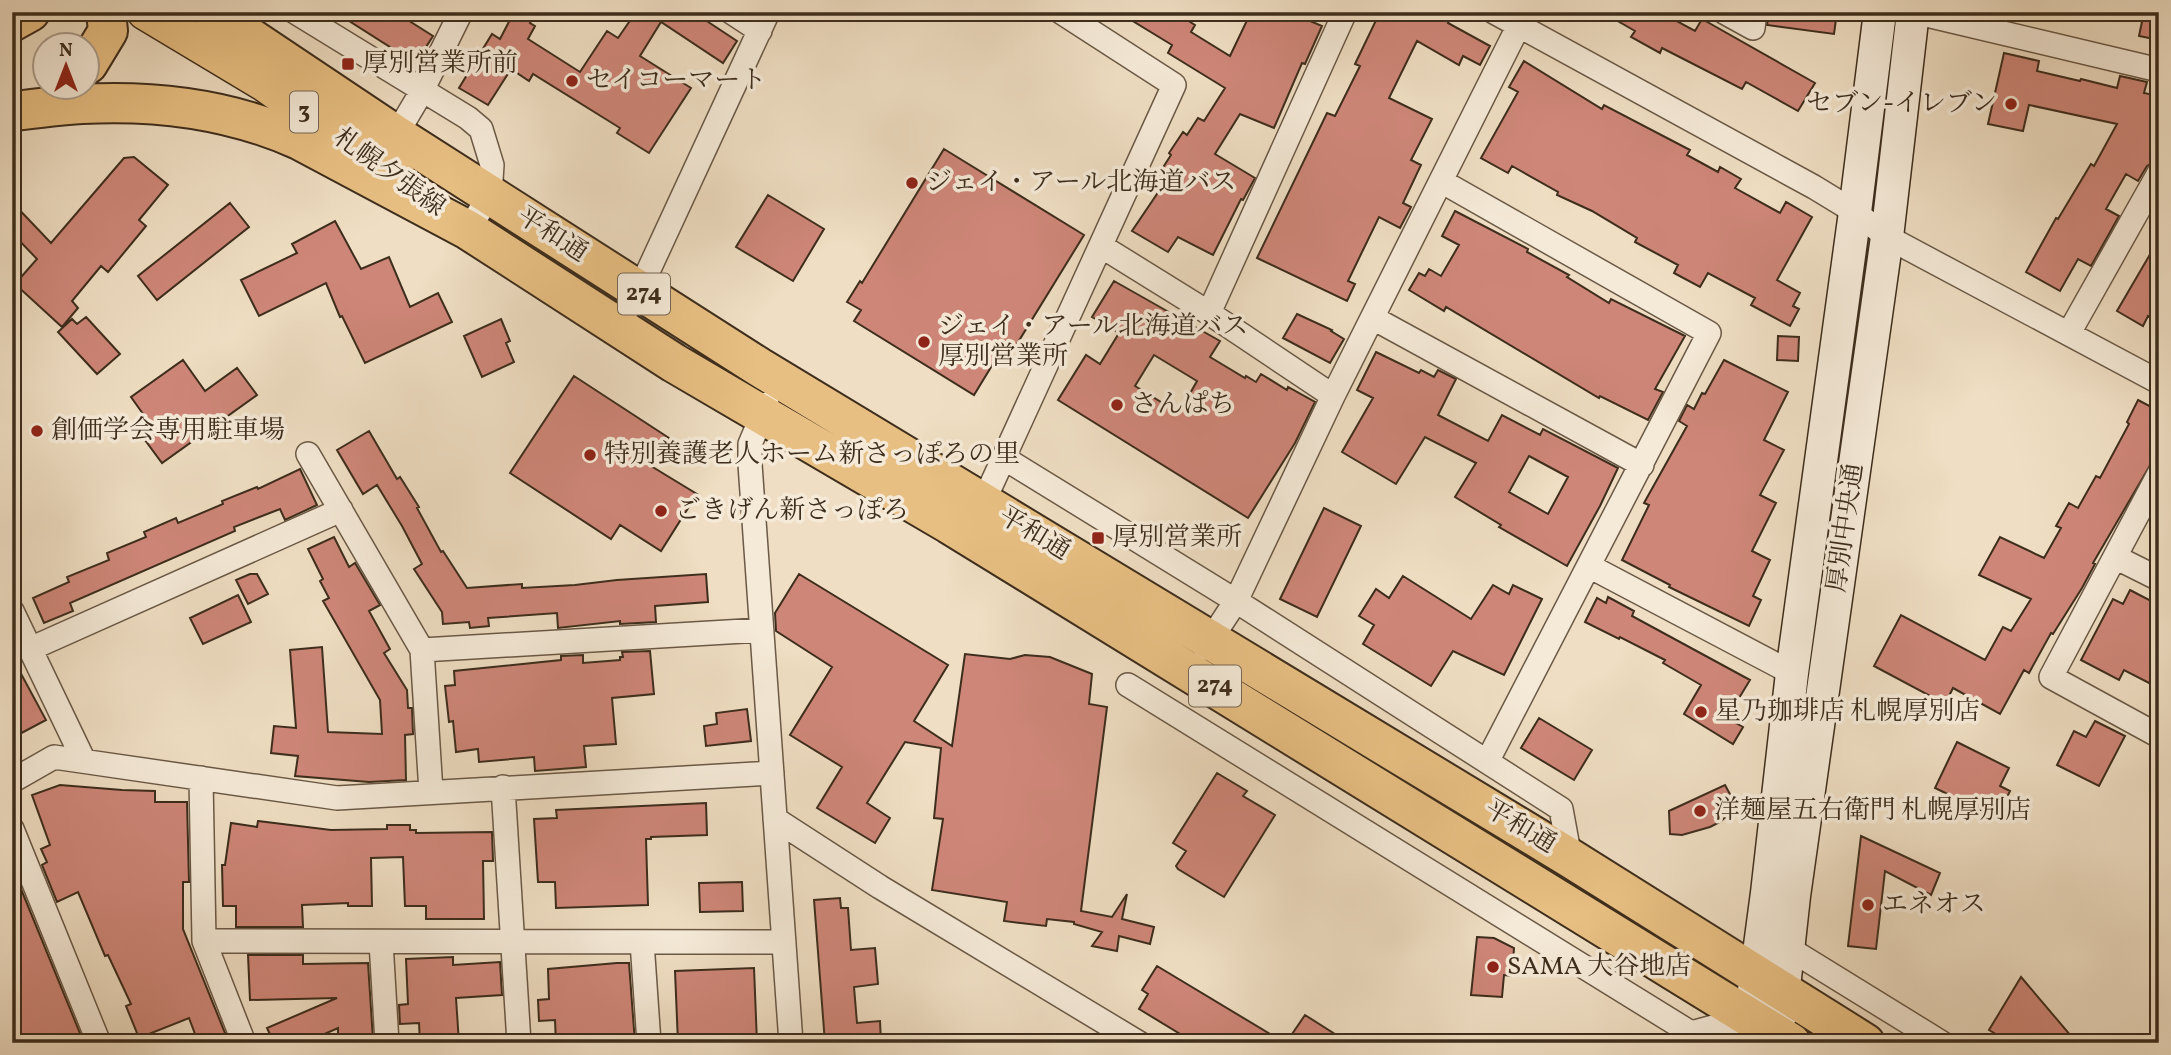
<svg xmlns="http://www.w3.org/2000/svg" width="2171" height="1055" font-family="Vollkorn,'Noto Serif JP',serif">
<rect width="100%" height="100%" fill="#efdec3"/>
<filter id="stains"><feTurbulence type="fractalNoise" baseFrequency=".00286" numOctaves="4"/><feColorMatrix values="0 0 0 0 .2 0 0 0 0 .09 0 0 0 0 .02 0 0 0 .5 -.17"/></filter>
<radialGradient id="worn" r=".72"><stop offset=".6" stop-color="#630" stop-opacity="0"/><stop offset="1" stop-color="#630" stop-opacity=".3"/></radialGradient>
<path fill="#ce8678" stroke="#3d2d1c" stroke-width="2" fill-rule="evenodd" d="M335,12H395L433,36L419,58L412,54L409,59Z
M514,12H535L530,23L535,26L528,39L580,72L607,31L618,38L636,12H693L737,41L723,63L661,22L640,56L691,88L649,153L617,133L620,128L533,74L529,81L511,69L488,105L459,88L492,34L500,39Z
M1118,12H1174L1195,25L1191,32L1230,56L1251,12H1289L1322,26L1305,64L1302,63L1274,128L1240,114L1215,154L1255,178L1243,200L1241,199L1213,255L1178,237L1168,252L1132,231L1161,188L1153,183L1171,155L1169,153L1183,132L1187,135L1198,118L1204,121L1225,88L1168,53L1172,45Z
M1380,12H1453L1448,23L1490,46L1480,65L1463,56L1459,65L1417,41L1389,98L1432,119L1411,160L1421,165L1403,203L1411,207L1400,228L1379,217L1348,281L1355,284L1347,301L1257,258L1327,113L1335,116L1360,66L1355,64Z
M1602,12H1660L1695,31L1702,19L1815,83L1798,111L1746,82L1742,89L1662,48L1660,53L1631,37L1635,31Z
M1769,12H1837L1834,34L1767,25Z
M2144,12H2159V40L2139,36Z
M2004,53L2039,61L2037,71L2080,81L2081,79L2117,88L2120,76L2147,82L2144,93L2159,96V159L2147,166L2138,181L2126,174L2106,209L2119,216L2091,266L2078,259L2060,291L2026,272L2056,218L2058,219L2091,164L2094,166L2117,124L2029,105L2023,131L1988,124Z
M1524,61L1602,109L1604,105L1690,150L1687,155L1718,172L1720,167L1741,179L1735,188L1780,213L1786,202L1812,217L1777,280L1800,293L1793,306L1799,309L1790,326L1751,305L1755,298L1708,273L1700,287L1674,273L1678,265L1635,242L1637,238L1592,211L1557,195L1558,192L1512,166L1508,173L1481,158L1518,92L1509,87Z
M944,149L1084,235L1004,365L996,359L974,395L854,321L861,310L847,302L860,281L862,283Z
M134,157L168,185L139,220L146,226L108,272L101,266L72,301L78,308L62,327L15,284L37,259L12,233V202L51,243L124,158Z
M768,195L824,229L793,281L736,247Z
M230,203L249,227L157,300L138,276Z
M1455,211L1528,249L1527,252L1569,275L1567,277L1609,303L1611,299L1685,336L1655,389L1663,392L1648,420L1600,396L1599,398L1446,307L1444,311L1409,290L1419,273L1425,276L1429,269L1441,276L1459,245L1442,236Z
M335,221L361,269L389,257L410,307L438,293L452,322L365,363L342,316L340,317L326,283L259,316L241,280L297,253L292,244Z
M2159,239V308L2153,319L2148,316L2143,326L2117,311Z
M1114,281L1220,341L1210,357L1245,378L1246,376L1256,382L1261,374L1287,390L1288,387L1315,402L1295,443L1248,518L1058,400L1086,355L1100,364L1119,333L1092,317ZM1154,355L1197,381L1179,413L1135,386Z
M1297,314L1332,330L1331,331L1344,339L1330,363L1283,338Z
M86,317L120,354L97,374L58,332L72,319L77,324Z
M501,319L510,341L506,343L514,362L482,377L464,336Z
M1778,336L1799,337L1798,361L1777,360Z
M1376,352L1419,373L1421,370L1434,377L1438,370L1456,379L1438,415L1488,441L1502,415L1540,435L1543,429L1618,468L1600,506L1567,566L1499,527L1501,525L1455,497L1476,463L1425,437L1396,484L1342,452L1373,398L1357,390ZM1529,456L1568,477L1548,514L1509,492Z
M183,360L205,391L237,368L257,395L162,463L142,436L153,428L131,397Z
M1724,360L1788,392L1764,440L1784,450L1760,495L1776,503L1752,551L1770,560L1753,596L1761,600L1749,626L1669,587L1670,585L1622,560L1649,505L1644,503L1687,426L1679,421L1687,405L1694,409L1702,393L1705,394Z
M574,376L669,438L651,466L697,494L661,551L620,525L611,539L510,473Z
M2138,400L2159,411V450L2093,563L2095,564L2082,588L2053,634L2051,633L2029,673L2024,670L2000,714L1953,688L1945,704L1874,666L1901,615L1985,660L2003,627L2011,631L2031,599L1979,575L2000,537L2044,558L2061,528L2056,526L2069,503L2078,508L2096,476L2100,478L2129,424L2127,422Z
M369,431L397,479L400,477L419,507L417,508L441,552L443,551L467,588L522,584V588L575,585L617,580L706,574L708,602L655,606L656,622L620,624V621L558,628L557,613L488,618L489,626L470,628L469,622L443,624L442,612L414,569L422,564L402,526L377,485L363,494L337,450Z
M300,469L317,505L285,520L280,509L234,527L235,531L70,603L73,611L44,623L33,598L69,582L67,577L109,560L107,553L146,537L144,532L176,518L178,523L223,504L222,501L257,487L258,489Z
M1324,508L1361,526L1317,617L1280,599Z
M334,537L349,567L355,563L380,605L369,611L390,649L384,653L407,690L408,708H412L413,734L405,735L406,780L369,782L295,776L298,756L271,753L274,726L296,728L290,650L322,647L328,732L382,734L380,700L323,601L329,598L320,581L323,579L308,549Z
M250,574H257L268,594L248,604L236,580Z
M799,574L948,665L914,721L952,746L965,654L1010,659L1025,655L1050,657L1092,674L1089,704L1107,707L1081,911L1112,917L1127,894L1122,919L1154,927L1150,944L1119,936L1117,951L1092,946L1102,932L1074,924V922L1047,919L1046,926L1004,921L1007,902L932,890L943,819L934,818L941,748L905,742L867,803L890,818L875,843L817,808L842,767L790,735L832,667L776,631L775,613Z
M1403,576L1471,619L1493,585L1509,594L1513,585L1542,599L1504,675L1453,651L1431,686L1363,644L1374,625L1359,616L1376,589L1389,598Z
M2130,590L2159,605V688L2124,670L2119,680L2081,660L2113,599L2123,604Z
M238,595L251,622L203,644L190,618Z
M1608,597L1634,611L1632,616L1750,680L1727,718L1743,727L1733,744L1684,714L1701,685L1663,663L1665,660L1620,637L1619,639L1585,622L1597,598L1606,603Z
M650,651L654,694L612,698L616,744L584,746L586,767L535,771L534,757L479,762L478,749L456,752L453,721L449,722L445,686L455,685L454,671L561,660V656L583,655V663L620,660V657H623L622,652Z
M12,657L46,720L12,738Z
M747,709L751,741L706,746L704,726L717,724L716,713Z
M1539,718L1592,750L1574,780L1521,748Z
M2095,721L2125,736L2099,786L2057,765L2074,731L2086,737Z
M1957,742L2009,768L2000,786L2010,791L1997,818L1935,788Z
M1217,773L1247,791L1243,796L1275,815L1224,897L1178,869L1176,866L1186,851L1173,843Z
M60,785L122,790L155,791V802H187L189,882H183V929L229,1043H177L195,1034L189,1018L139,1038L126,1006L131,1004L108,955L105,956L78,892L57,902L42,865L47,862L41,849L50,845L32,795Z
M1725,785L1737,807L1720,822L1710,827L1682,835L1670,834L1669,811Z
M706,803L707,835L651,837V839H646L648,905L556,908L555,882H538L534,819L557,818L556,810Z
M258,821L331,830L387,829V825H410V830H416V833L492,832L493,861H483L484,919H426V906H405L403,857L371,858L372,906H348V903L302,905L303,927H236V906H223L222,865H225L231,823L257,827Z
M1861,836L1940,873L1931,895L1885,871L1876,949L1848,946Z
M12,867L84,1043H12Z
M742,882L743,911L700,912L699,883Z
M840,898L841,908H848L851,950L875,948L878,984L854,987L857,1023L880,1021L881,1043H825L814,900Z
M1477,937L1494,938L1514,948L1512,976L1504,975L1502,997L1471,995Z
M248,955H303V964L368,963L373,1040H338V1028L304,1043H274L267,1028L337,998L250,1000Z
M453,957V965L500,962L502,995L456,998L459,1043H420L419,1023L400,1024L399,1005L408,1004L406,959Z
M617,963H629L635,1043H556L555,1020L539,1021L538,1000L549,999L548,969Z
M1157,966L1285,1043H1195L1139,1009L1148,994L1142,990Z
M754,968L757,1043H678L675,971Z
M2021,977L2077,1043H2011L1989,1030Z
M1305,1015L1349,1043H1286Z"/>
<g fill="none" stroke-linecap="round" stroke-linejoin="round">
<g stroke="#6a5946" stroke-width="26">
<path id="street" d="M295,12L468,118L481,129L492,165L490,195L468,230
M731,12L760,31
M1494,12L1814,187L1855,212L1887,237L2159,382
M1724,12L1753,28L1755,12
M1914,12L2159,70
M396,135L422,91L461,12
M1441,181L1709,333L1488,760
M1101,246L1209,313L1333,396
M1209,313L1345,12
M1373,318L1642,465
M617,324L639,291L768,12
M2069,333L2159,173
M767,404L750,444V464L791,1043
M308,454L422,650L431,792
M1004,458L1236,601L1561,809L1570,858
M2159,474L2051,677L2159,736
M983,503L1174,85L1061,12
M2115,557L2159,579
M1589,566L1792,673
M12,611L84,761
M1205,648L1236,601L1333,396L1525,13
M30,649L341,510
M422,650L761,630
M1128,685L1691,1033L1750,1017
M201,778L204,941L244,1043
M12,781L54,757L337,798L772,773
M503,787L519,1043
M775,819L880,887L1139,1043
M12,829L99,1043
M204,941L784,942
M381,942L387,1043
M642,942L649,1043
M1788,948L1942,1043"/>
</g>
<g stroke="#3d2d1c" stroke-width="35">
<path id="secondary" d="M1781,1014L1794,896L1887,237L1913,12
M1747,1043L1767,893L1792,673L1855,212L1880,12"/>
</g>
<g stroke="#3d2d1c" stroke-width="38">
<path id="primary" d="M145,12L265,84L400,180"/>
</g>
<g stroke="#3d2d1c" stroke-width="42">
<path id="highway" d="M212,12L396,135L759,367L1570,858L1865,1043
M12,22L30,12
M88,64L108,31L106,12
M12,111C36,109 59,105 82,104C156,100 232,110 299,140L468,230L674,363L949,524L1791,1043"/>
</g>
<use href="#street" stroke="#f5ead8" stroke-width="23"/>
<use href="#secondary" stroke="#f5ead8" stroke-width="32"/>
<use href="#primary" stroke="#e8bf82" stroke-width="35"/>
<use href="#highway" stroke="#e8bf82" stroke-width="38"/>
</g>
<g fill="#8f2418" stroke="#f5ead8" stroke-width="2.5">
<rect x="341" y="57" width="14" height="14" rx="3.5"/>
<circle cx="572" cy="81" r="7"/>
<circle cx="2011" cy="104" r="7"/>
<circle cx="912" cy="183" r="7"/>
<circle cx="924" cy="342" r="7"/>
<circle cx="1117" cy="405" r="7"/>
<circle cx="37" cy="431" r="7"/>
<circle cx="590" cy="455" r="7"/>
<circle cx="661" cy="511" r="7"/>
<rect x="1091" y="531" width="14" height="14" rx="3.5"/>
<circle cx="1701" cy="712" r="7"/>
<circle cx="1700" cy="811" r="7"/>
<circle cx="1868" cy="905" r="7"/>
<circle cx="1493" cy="967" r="7"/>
</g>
<g text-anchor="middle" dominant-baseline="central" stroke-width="7" stroke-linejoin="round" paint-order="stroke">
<g fill="#f5ead8" stroke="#746654" stroke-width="2">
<rect x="290" y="91.5" width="28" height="41" rx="5"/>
<rect x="618" y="273.5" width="52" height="41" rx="5"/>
<rect x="1189" y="665.5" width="52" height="41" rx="5"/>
</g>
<g font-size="24" font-weight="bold" fill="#3d2d1c">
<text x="304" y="112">3</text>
<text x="644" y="294">274</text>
<text x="1215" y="686">274</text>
</g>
<g font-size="26" fill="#3d2d1c" stroke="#f5ead8" text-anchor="start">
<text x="362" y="64">厚別営業所前</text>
<text x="586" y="81">セイコーマート</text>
<text x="1997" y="104" text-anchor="end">セブン-イレブン</text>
<text x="926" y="183">ジェイ・アール北海道バス</text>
<text x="938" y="327">ジェイ・アール北海道バス<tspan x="938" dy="30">厚別営業所</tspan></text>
<text x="1131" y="405">さんぱち</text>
<text x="51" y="431">創価学会専用駐車場</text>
<text x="604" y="455">特別養護老人ホーム新さっぽろの里</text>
<text x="675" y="511">ごきげん新さっぽろ</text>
<text x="1112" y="538">厚別営業所</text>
<text x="1715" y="712">星乃珈琲店 札幌厚別店</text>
<text x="1714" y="811">洋麺屋五右衛門 札幌厚別店</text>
<text x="1882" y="905">エネオス</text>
<text x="1507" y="967">SAMA 大谷地店</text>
</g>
<g font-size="26" fill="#3d2d1c" stroke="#f5ead8">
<text transform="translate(389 173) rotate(36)">札幌夕張線</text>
<text transform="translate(552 235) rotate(33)">平和通</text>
<text transform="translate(1846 528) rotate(-82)">厚別中央通</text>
<text transform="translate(1034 534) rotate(31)">平和通</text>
<text transform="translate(1520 827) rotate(31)">平和通</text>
</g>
</g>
<rect width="2171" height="1055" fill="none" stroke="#efdec3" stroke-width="42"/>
<rect x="14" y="14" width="2143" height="1027" fill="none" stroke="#3d2d1c" stroke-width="3.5"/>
<rect x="21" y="21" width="2129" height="1013" fill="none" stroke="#3d2d1c" stroke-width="2"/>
<g transform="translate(66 66)"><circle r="33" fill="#f5ead8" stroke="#ab9e8d" stroke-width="2"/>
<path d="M0-5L12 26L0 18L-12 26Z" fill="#8f2418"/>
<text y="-10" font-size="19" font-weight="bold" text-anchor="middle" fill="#3d2d1c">N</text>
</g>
<rect width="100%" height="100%" filter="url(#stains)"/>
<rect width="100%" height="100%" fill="url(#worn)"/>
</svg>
